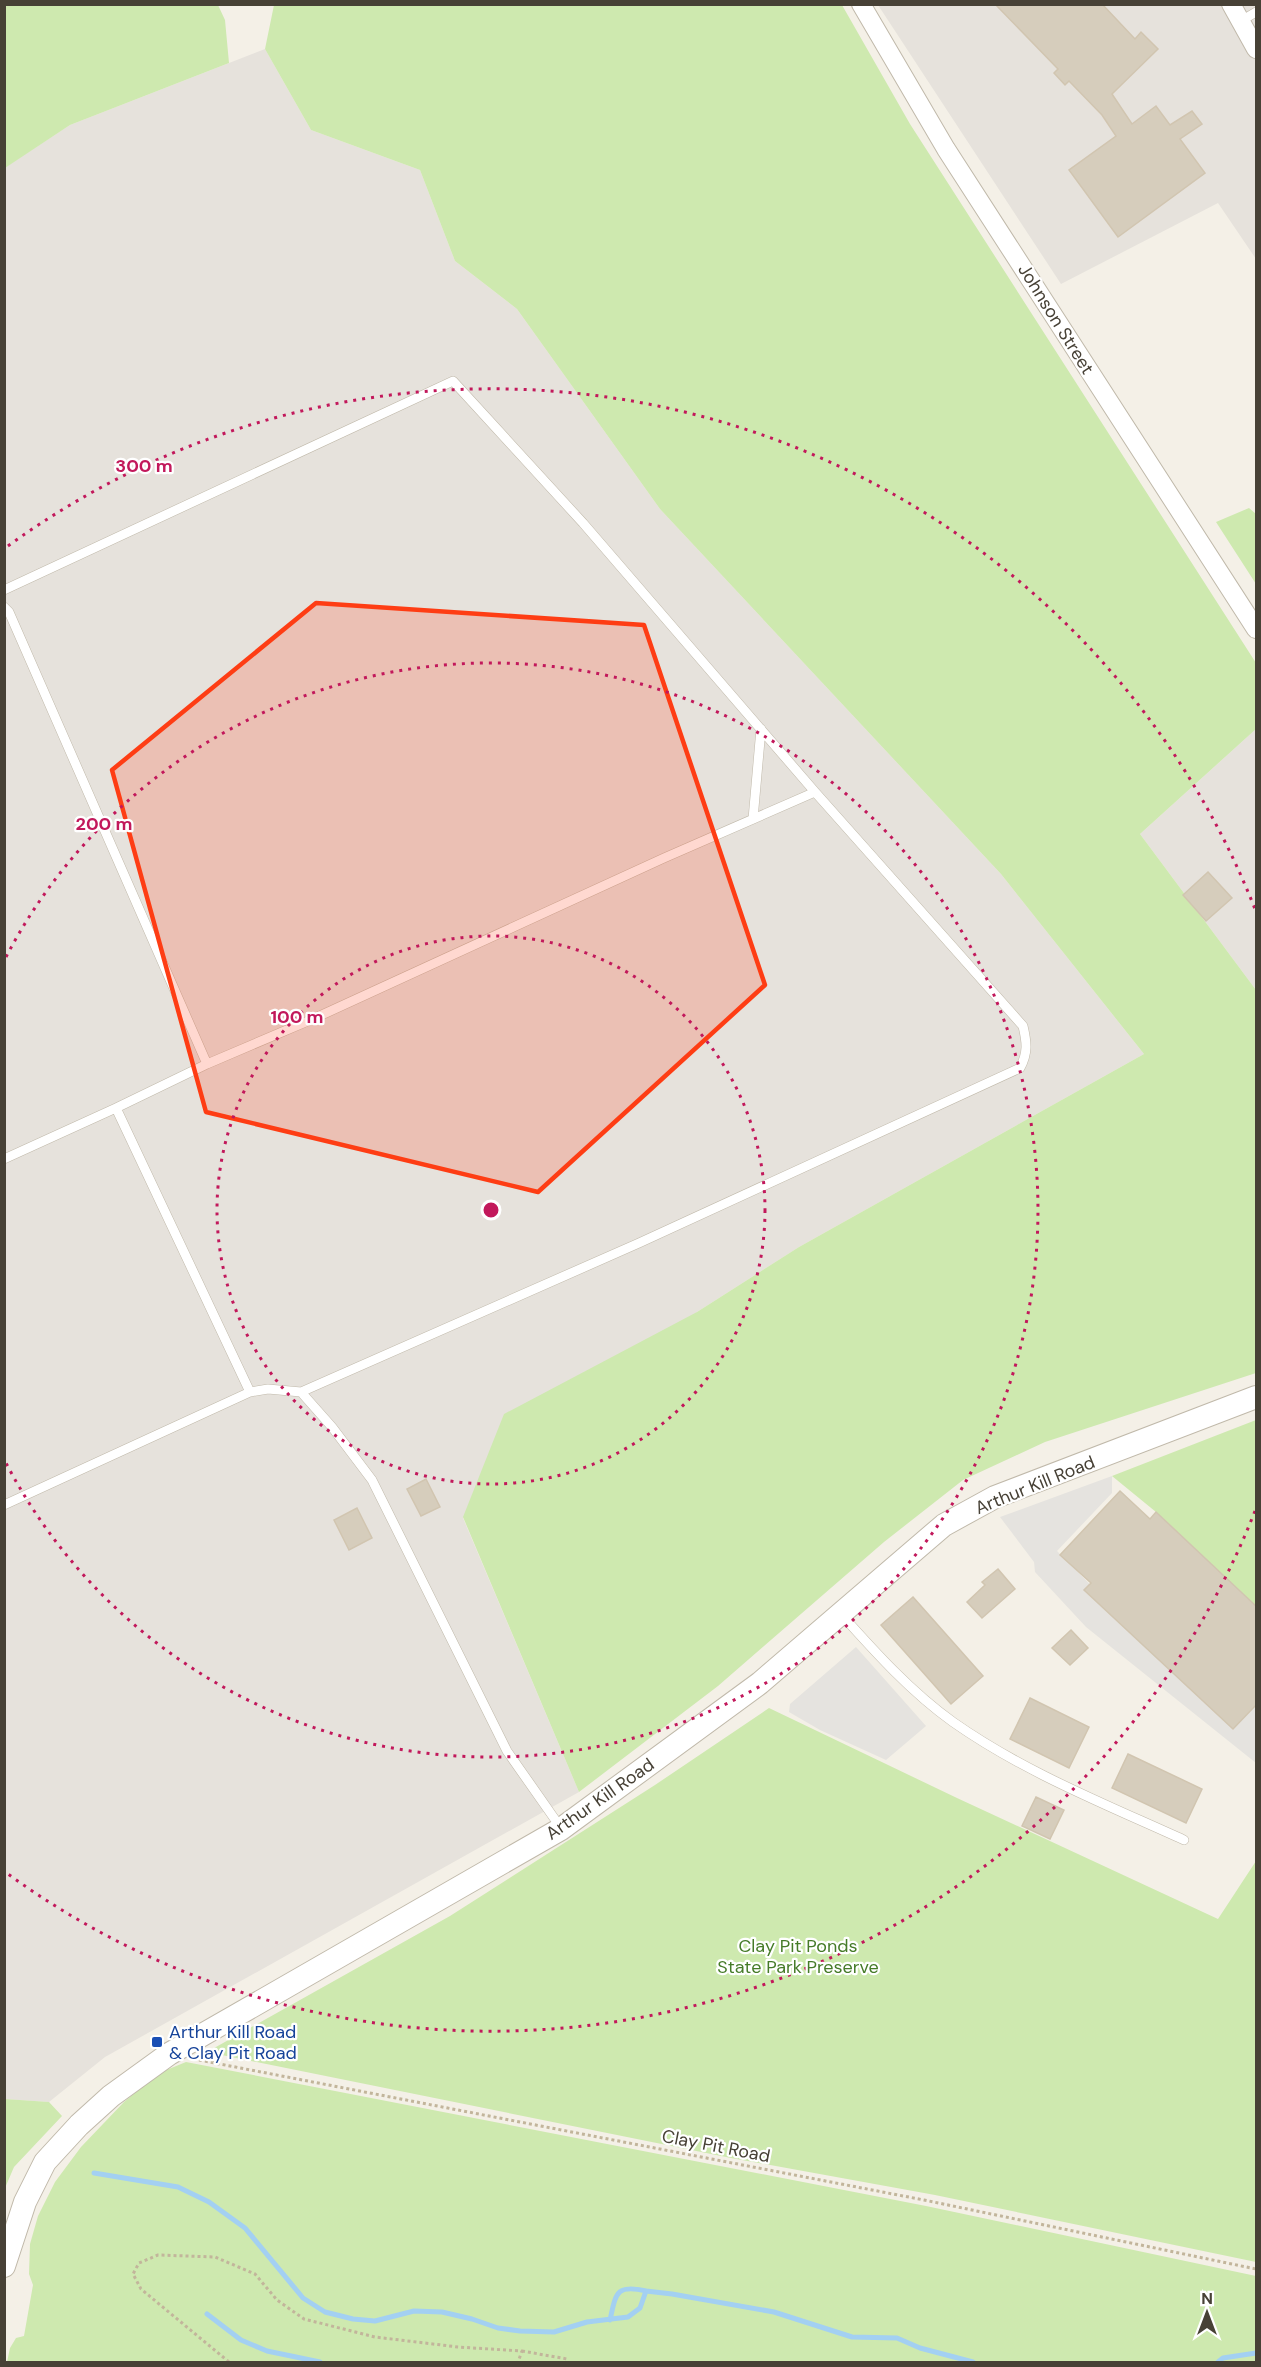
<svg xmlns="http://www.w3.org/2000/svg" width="1261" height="2367" font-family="'DM Sans',sans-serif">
<rect width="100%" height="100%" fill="#f4f0e7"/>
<path fill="#e6e2dc" d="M878,5H1256V259L1218,203L1061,284Z
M265,49L311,130L420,170L455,261L517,309L660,509L1001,874L1144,1054L799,1247L697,1312L463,1518L579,1792L105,2057L49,2102L4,2099V168L70,125Z
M1256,729V990L1140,834Z"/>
<path fill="#cee9af" d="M5,4L218,5L225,20L229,63L70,125L5,168Z
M274,5H842L910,124L1256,663V729L1140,834L1256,990V1373L1045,1442L963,1480L884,1542L718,1686L579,1792L463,1517L504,1414L697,1312L799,1247L1144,1054L1001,874L660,509L517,309L455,261L420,170L311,130L265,49Z
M1249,508L1256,514V584L1216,522Z
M1256,1420V1607L1156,1512L1112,1476Z
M769,1708L957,1798L1218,1919L1256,1861V2262L935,2195L731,2158L207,2052L450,1916L655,1785Z
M186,2062L926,2206L1256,2276V2362H7L10,2348L16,2338L24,2336L33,2285L29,2274L30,2244L38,2216L55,2182L81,2147L124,2102L159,2073Z
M5,2099L49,2102L62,2116L14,2167L5,2188Z"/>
<path fill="#e5e3df" d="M1112,1476V1493L1057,1551L1233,1729L1256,1704V1763L1086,1627L1035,1572L1034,1562L1000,1517Z
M856,1647L926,1726L886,1760L820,1730L789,1712L790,1704Z"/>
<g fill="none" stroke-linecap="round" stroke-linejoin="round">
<path stroke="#a3d0f2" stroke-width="5" d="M94,2173L178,2187L209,2202L245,2228L303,2298L325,2312L353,2319L375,2321L414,2311L442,2312L472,2319L498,2328L520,2331L554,2332L587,2322L628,2317L640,2308L646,2291L672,2294L774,2312L852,2337L897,2338L920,2348L973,2362
M207,2314L241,2340L267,2351L320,2362
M610,2320C616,2293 616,2284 646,2291
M1218,2362L1223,2358L1256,2353"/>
</g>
<path fill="#d6cdbc" stroke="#d1c5b0" stroke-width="1.5" d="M995,4H1102L1135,39L1141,32L1158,49L1112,94L1132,124L1156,106L1170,125L1192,111L1202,124L1180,139L1205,173L1118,237L1069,170L1116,136L1102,115L1069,81L1065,85L1054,73L1058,69Z
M1208,872L1232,898L1206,921L1183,895Z
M426,1479L440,1507L421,1516L407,1489Z
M1120,1491L1150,1519L1156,1512L1257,1607V1704L1233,1729L1084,1590L1091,1583L1060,1555Z
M357,1508L372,1538L349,1550L334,1520Z
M998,1569L1015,1589L982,1618L967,1602L985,1585L982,1582Z
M913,1597L983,1676L951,1704L881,1625Z
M1071,1630L1088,1648L1070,1665L1052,1648Z
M1030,1698L1089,1727L1069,1768L1010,1739Z
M1128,1754L1202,1789L1186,1823L1112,1788Z
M1036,1797L1064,1810L1050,1839L1022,1826Z"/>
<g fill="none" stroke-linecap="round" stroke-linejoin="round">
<g stroke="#c0b9aa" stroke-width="10">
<path id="service" d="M1241,21L1256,12
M4,590L453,381L583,523L815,792L1023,1026C1027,1043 1028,1053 1020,1068L639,1243L301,1392L268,1389L250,1392L4,1505
M4,607L9,612L207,1064
M753,819L761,729
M116,1108L207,1064L315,1018L664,858L815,792
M4,1159L116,1108L250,1392
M301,1392L332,1427L372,1480L507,1751L561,1828
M841,1614C875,1652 911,1692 953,1722C1024,1772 1105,1804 1184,1840"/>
</g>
<g stroke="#c0b9aa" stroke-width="20">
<path id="minor" d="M861,4L946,149L1256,629
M1231,4L1256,49"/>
</g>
<g stroke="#c0b9aa" stroke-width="24">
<path id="tertiary" d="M4,2266L25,2202L45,2162L79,2125L111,2096L169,2054L561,1829L760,1683L944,1525L995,1497L1256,1397"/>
</g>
<path stroke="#c2b59b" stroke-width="3" stroke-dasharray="3 3" stroke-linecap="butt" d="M199,2060L924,2200L1256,2269
M522,2351L567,2359
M229,2362L141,2289L133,2274L139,2263L158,2255L215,2257L255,2274L277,2300L304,2319L375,2337L458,2347L522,2351L518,2362"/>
<use href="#service" stroke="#fff" stroke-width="9"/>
<use href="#minor" stroke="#fff" stroke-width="18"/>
<use href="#tertiary" stroke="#fff" stroke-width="22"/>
</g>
<path fill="#fe3d14" fill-opacity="0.2" stroke="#fe3d14" stroke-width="4.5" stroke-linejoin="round" d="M316,603L644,625L765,985L538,1192L206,1112L112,770Z"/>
<g fill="none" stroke="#c2185b" stroke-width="3" stroke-dasharray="3 6">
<circle cx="491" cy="1210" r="274"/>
<path d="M6 957A547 547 0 1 1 6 1463"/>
<path d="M1255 1511A821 821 0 0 1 8 1874M8 546A821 821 0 0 1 1255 909"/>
</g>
<rect fill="#1a4fb4" stroke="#fff" stroke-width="2" x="151" y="2036" width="12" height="12" rx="3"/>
<g text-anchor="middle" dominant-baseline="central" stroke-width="4.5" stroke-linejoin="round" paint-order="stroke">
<g font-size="18" fill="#474136" stroke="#fff">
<text transform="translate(1056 319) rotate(58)">Johnson Street</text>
<text transform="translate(1035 1485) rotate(-22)">Arthur Kill Road</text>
<text transform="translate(600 1799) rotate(-35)">Arthur Kill Road</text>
<text transform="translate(716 2146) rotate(11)">Clay Pit Road</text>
</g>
<g font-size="18" fill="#457b28" stroke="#fff">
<text x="798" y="1946">Clay Pit Ponds<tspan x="798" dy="21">State Park Preserve</tspan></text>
</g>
<g font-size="18" fill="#164399" stroke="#fff" text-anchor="start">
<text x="169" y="2032">Arthur Kill Road<tspan x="169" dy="21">&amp; Clay Pit Road</tspan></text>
</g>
</g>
<circle cx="491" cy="1210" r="9" fill="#c2185b" stroke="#fff" stroke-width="3"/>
<g font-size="18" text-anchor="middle" font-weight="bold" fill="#c2185b" stroke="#fff" stroke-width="4.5" stroke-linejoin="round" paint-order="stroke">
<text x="144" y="472">300 m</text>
<text x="104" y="830">200 m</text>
<text x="297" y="1023">100 m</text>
</g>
<rect width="1261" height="2367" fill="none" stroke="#474136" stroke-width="12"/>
<g transform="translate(1207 2313)" stroke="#ffffff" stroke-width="4.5" paint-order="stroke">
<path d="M0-4.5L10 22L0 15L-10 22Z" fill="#474136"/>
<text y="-9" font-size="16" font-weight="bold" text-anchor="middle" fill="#474136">N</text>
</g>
</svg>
